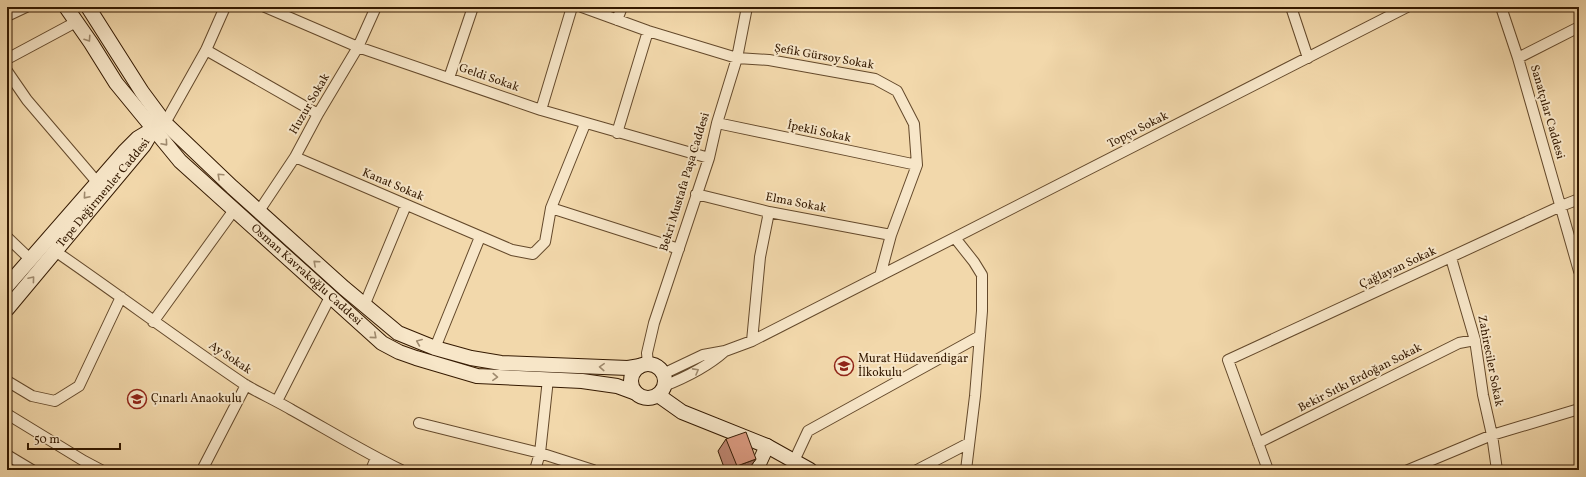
<svg xmlns="http://www.w3.org/2000/svg" width="1586" height="477" font-family="Vollkorn,serif">
<rect width="100%" height="100%" fill="#f2d8ab"/>
<filter id="stains"><feTurbulence type="fractalNoise" baseFrequency=".005" numOctaves="4"/><feColorMatrix values="0 0 0 0 .2 0 0 0 0 .09 0 0 0 0 .02 0 0 0 .5 -.17"/></filter>
<radialGradient id="worn" r=".72"><stop offset=".6" stop-color="#630" stop-opacity="0"/><stop offset="1" stop-color="#630" stop-opacity=".3"/></radialGradient>
<g fill="none" stroke-linecap="round" stroke-linejoin="round">
<g stroke="#64492b" stroke-width="12">
<path id="street" d="M265,7L358,47L541,110L709,158
M582,7L648,31L737,58L769,60L875,79L897,91L914,124L917,165L891,235L880,276
M1291,7L1308,58
M1501,7L1518,58L1579,271
M7,16L26,7
M617,20L622,7
M206,50L318,114
M1518,58L1579,27
M7,59L76,22
M7,71L27,100L97,182
M449,78L473,7
M541,110L572,7
M165,123L206,50L225,7
M717,123L917,165
M617,133L648,31
M295,157L512,250L533,254L545,242L551,208L585,124
M696,194L769,212L891,235
M551,208L679,249
M259,211L295,157L318,114L358,47L376,7
M7,237L31,260
M955,238L974,262L982,275V311L975,396L966,470
M55,251C119,295 180,341 244,384C259,393 277,401 292,410C328,430 364,452 401,470
M1451,258L1475,340L1483,395L1492,435L1497,470
M364,306L406,205
M153,322L234,210
M752,341L760,257L769,212
M435,348L480,237
M648,365L647,353L654,323L709,158L717,123L737,58L747,7
M663,374L703,355L725,351L752,341L1407,7
M7,381L32,396L55,401L79,386L121,297
M664,386C687,377 707,367 725,351
M277,401L330,297
M7,414L84,461L101,470
M419,423L540,453L593,470
M1258,443L1459,343L1475,340
M7,455L32,470
M794,461L808,431L980,336
M202,470L246,385
M371,470L376,458
M535,470L540,453L548,379
M917,470L969,443
M1268,470L1228,360L1561,206L1579,199
M1408,470L1492,435L1579,409"/>
</g>
<g stroke="#341900" stroke-width="16">
<g id="secondary">
<path id="s1" d="M66,7L91,43L116,83L180,161L382,343L399,352L416,358L477,376L582,381L617,386L636,393"/>
<path d="M88,7L142,92L165,123L232,187L344,288L398,333L435,348L471,358L501,363L628,368L640,366"/>
<path d="M7,286L124,152L138,138L148,132"/>
<path id="s2" d="M7,309L144,145L153,130"/>
<circle cx="648" cy="381" r="17"/>
<path d="M658,395L682,412L767,446L810,470"/>
<path d="M756,470L767,446"/>
</g>
</g>
<use href="#street" stroke="#f7e6c8" stroke-width="10"/>
<use href="#secondary" stroke="#f7e6c8" stroke-width="14"/>
</g>
<path fill="#bd846f" stroke="#341900" d="M726,439L756,459L748,470H725L718,451Z"/>
<path fill="#9a6c5a" stroke="#341900" d="M756,459L748,470H734L737,466Z"/>
<path fill="#dc9a81" stroke="#341900" d="M746,432L756,459L737,466L726,439Z"/>
<defs><path id="oneway-chevron" d="M-2-3.5L2.5 0L-2 3.5" fill="none" stroke-width="1.6" stroke-linecap="round" stroke-linejoin="round"/></defs>
<g stroke="#9f8a6e">
<use href="#oneway-chevron" transform="translate(88 39) rotate(56)"/>
<use href="#oneway-chevron" transform="translate(165 143) rotate(49)"/>
<use href="#oneway-chevron" transform="translate(220 176) rotate(-137)"/>
<use href="#oneway-chevron" transform="translate(86 196) rotate(131)"/>
<use href="#oneway-chevron" transform="translate(316 263) rotate(-138)"/>
<use href="#oneway-chevron" transform="translate(32 279) rotate(-50)"/>
<use href="#oneway-chevron" transform="translate(374 336) rotate(41)"/>
<use href="#oneway-chevron" transform="translate(419 342) rotate(-158)"/>
<use href="#oneway-chevron" transform="translate(602 367) rotate(-177)"/>
<use href="#oneway-chevron" transform="translate(696 371) rotate(-29)"/>
<use href="#oneway-chevron" transform="translate(495 377) rotate(3)"/>
</g>
<defs>
<g id="school-ring" transform="scale(1)"><circle r="9.5" fill="#f7e6c8" stroke="#8f2418" stroke-width="1.5"/><path d="M0-5L7-2L0 1L-7-2ZM-4 1L0 2.5L4 1V4Q0 6-4 4Z" fill="#8f2418"/></g>
</defs>
<g fill-rule="evenodd">
<use href="#school-ring" x="844" y="366"/>
<use href="#school-ring" x="137" y="399"/>
</g>
<g text-anchor="middle" dominant-baseline="central" stroke-width="4" stroke-linejoin="round" paint-order="stroke">
<g font-size="12" fill="#341900" stroke="#f7e6c8">
<text transform="translate(824 57) rotate(10)">Şefik Gürsoy Sokak</text>
<text transform="translate(489 78) rotate(19)">Geldi Sokak</text>
<text transform="translate(310 104) rotate(-60)">Huzur Sokak</text>
<text transform="translate(1547 112) rotate(74)">Sanatçılar Caddesi</text>
<text transform="translate(1138 130) rotate(-27)">Topçu Sokak</text>
<text transform="translate(819 132) rotate(12)">İpekli Sokak</text>
<text transform="translate(685 182) rotate(-73)">Bekri Mustafa Paşa Caddesi</text>
<text transform="translate(393 185) rotate(23)">Kanat Sokak</text>
<text stroke="none"><textPath href="#s2" startOffset="151">Tepe Değirmenler Caddesi</textPath></text>
<text transform="translate(796 203) rotate(11)">Elma Sokak</text>
<text transform="translate(1398 268) rotate(-25)">Çağlayan Sokak</text>
<text stroke="none"><textPath href="#s1" startOffset="362">Osman Kavrakoğlu Caddesi</textPath></text>
<text transform="translate(230 358) rotate(34)">Ay Sokak</text>
<text transform="translate(1490 361) rotate(79)">Zahireciler Sokak</text>
<text transform="translate(1360 378) rotate(-27)">Bekir Sıtkı Erdoğan Sokak</text>
</g>
<g font-size="12" fill="#341900" stroke="#f7e6c8" text-anchor="start">
<text x="858" y="359">Murat Hüdavendigar<tspan x="858" dy="14">İlkokulu</tspan></text>
<text x="151" y="399">Çınarlı Anaokulu</text>
</g>
</g>
<rect width="1586" height="477" fill="none" stroke="#f2d8ab" stroke-width="24"/>
<rect x="8" y="8" width="1570" height="461" fill="none" stroke="#341900" stroke-width="2"/>
<rect x="12" y="12" width="1562" height="453" fill="none" stroke="#341900"/>
<path d="M28 443v6h92v-6" fill="none" stroke="#341900" stroke-width="2"/>
<text x="34" y="443" font-size="12" fill="#341900" stroke="#f7e6c8" stroke-width="3" paint-order="stroke">50 m</text>
<rect width="100%" height="100%" filter="url(#stains)"/>
<rect width="100%" height="100%" fill="url(#worn)"/>
</svg>
